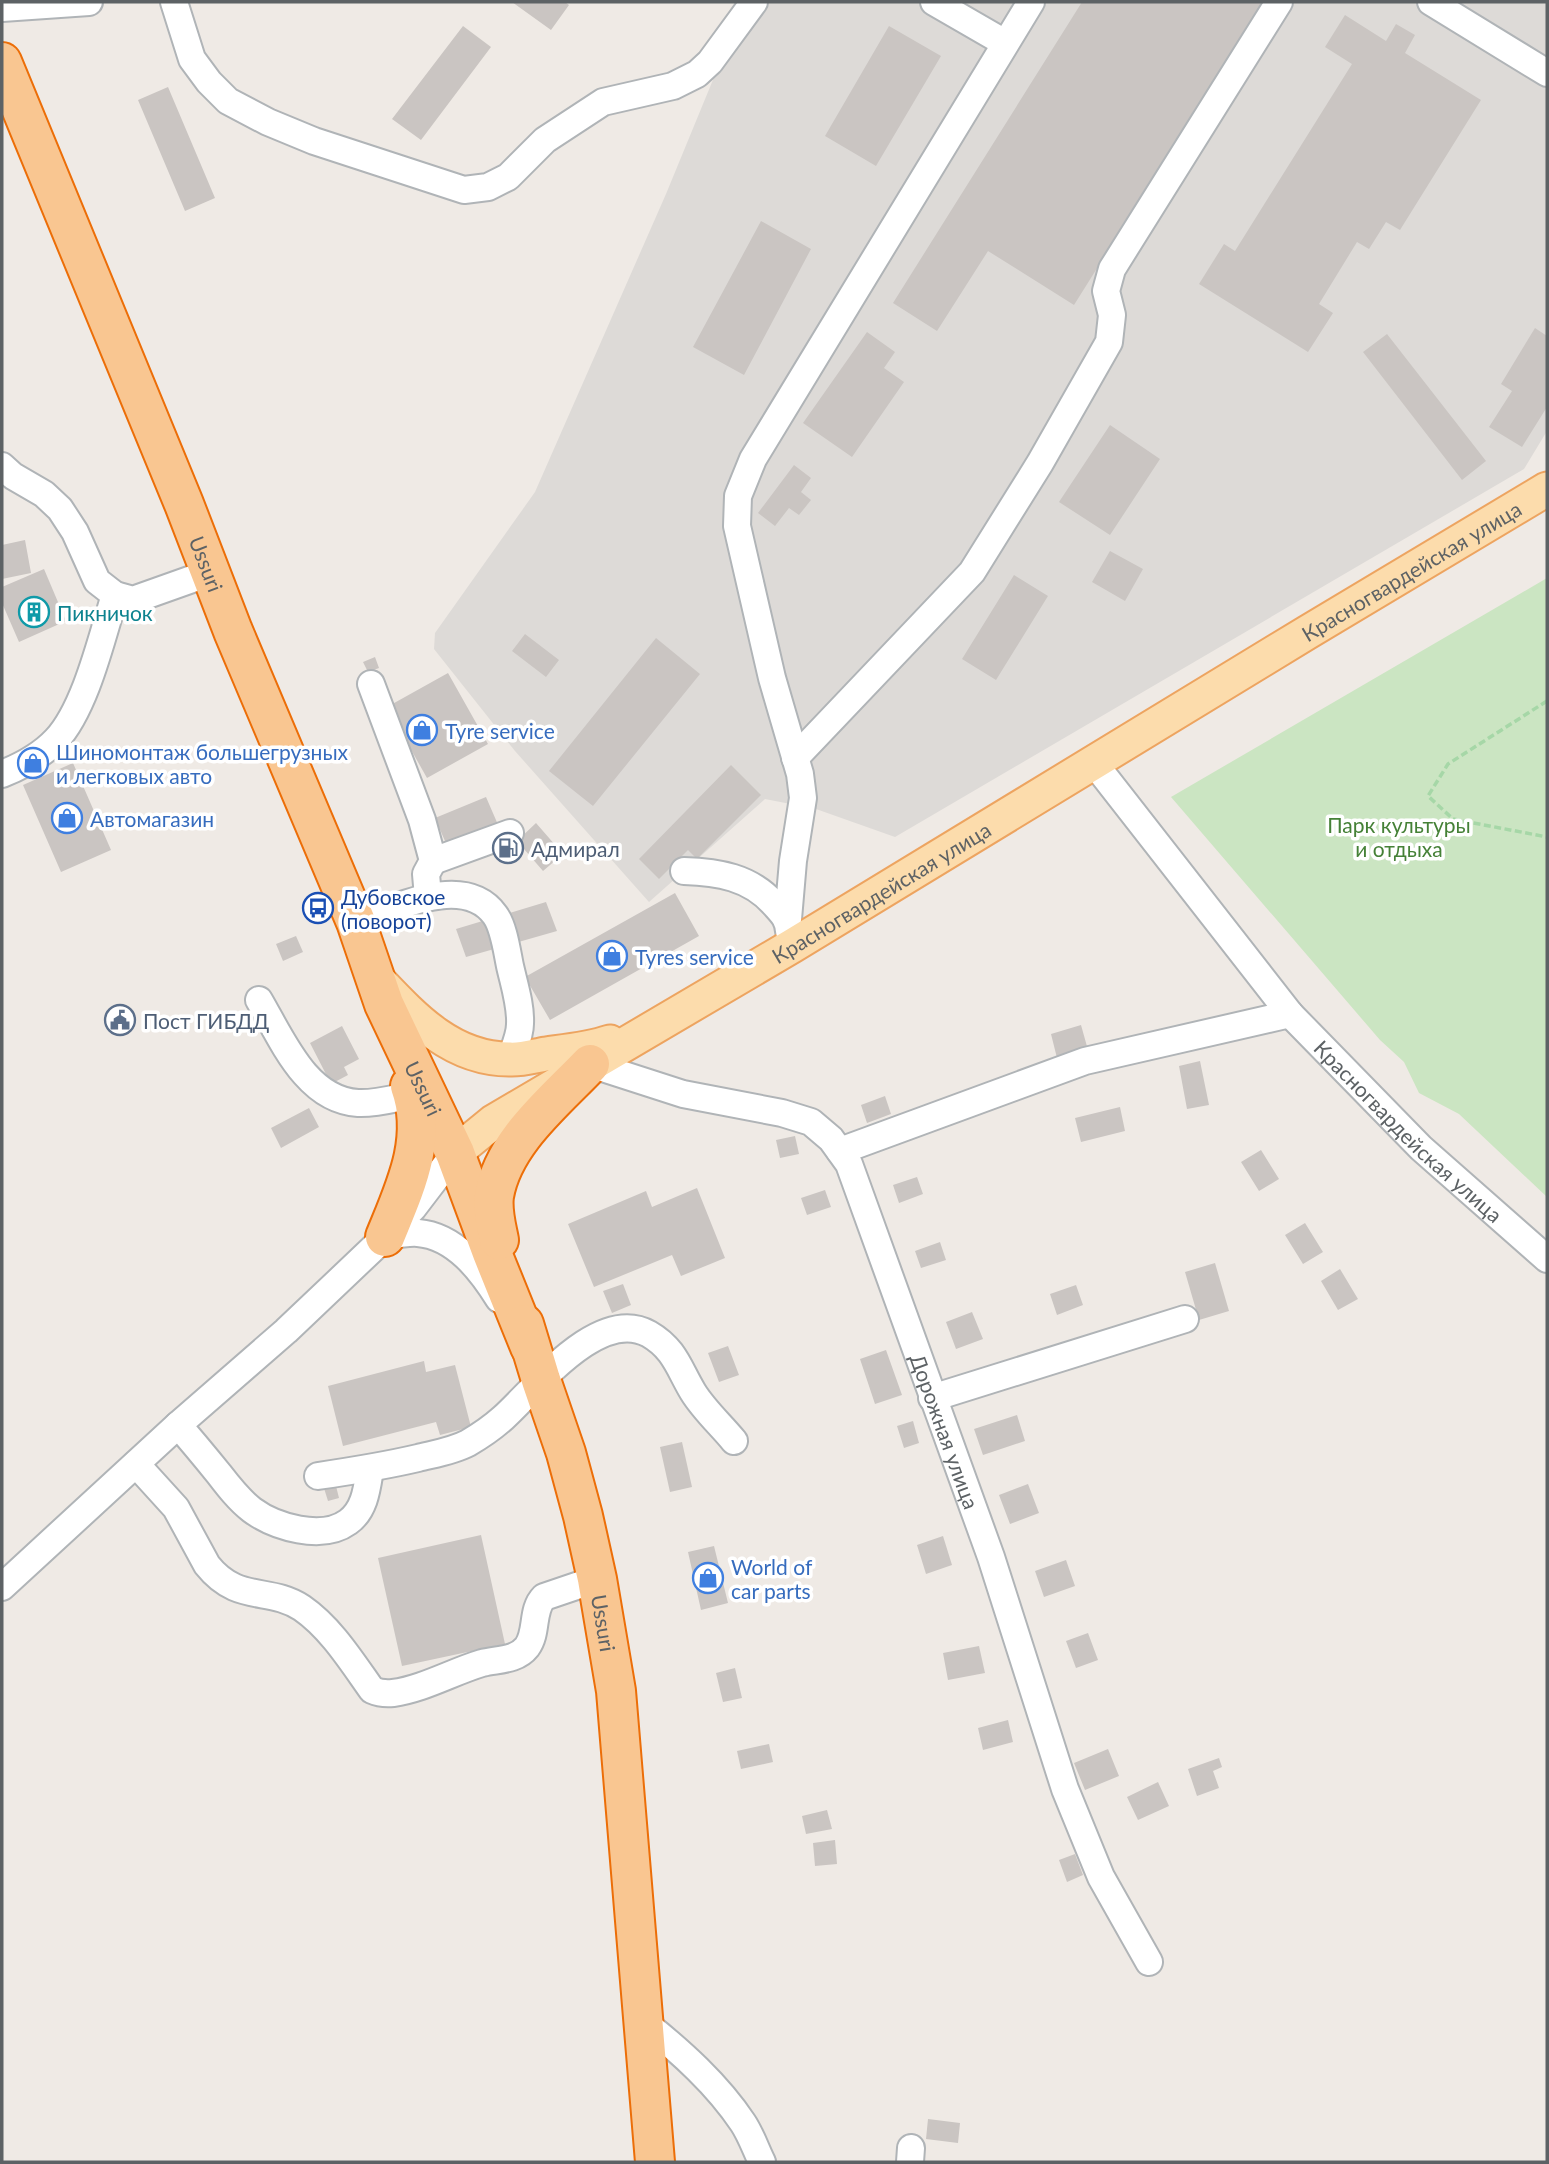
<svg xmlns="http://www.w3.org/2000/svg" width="1549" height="2164" font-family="Lato,sans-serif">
<rect width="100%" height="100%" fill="#efeae5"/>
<path fill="#dddad7" d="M745,2H1547V431L1524,469L895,837L816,809L765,799L649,902L515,751L434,649L435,633L535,492L666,194Z"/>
<path fill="#cbe5c2" d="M1547,578V1197L1459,1114L1419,1093L1404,1062L1380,1040L1171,797Z"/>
<path fill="#cac5c2" d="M512,2H565L569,5L551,30Z
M1082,2H1264L1074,305L988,251L937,331L893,303Z
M1345,15L1386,41L1396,24L1415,35L1405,53L1481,100L1400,230L1386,222L1369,249L1357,242L1319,304L1333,313L1308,352L1199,284L1224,244L1235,251L1352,64L1325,47Z
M463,26L491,47L421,140L392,119Z
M889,26L941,56L876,166L825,136Z
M168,87L215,198L185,211L138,100Z
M761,221L811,249L744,375L693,347Z
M1535,328L1547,336V407L1522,447L1489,427L1512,391L1501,384Z
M867,332L895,352L884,368L904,382L852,457L803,423Z
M1387,334L1486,461L1462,480L1363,352Z
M1110,425L1160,459L1110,535L1059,502Z
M794,465L811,478L801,492L811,500L799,515L789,508L775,526L758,513Z
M25,540L31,573L2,579V545Z
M1110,551L1143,569L1125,601L1092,582Z
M44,569L66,621L19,642L2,603V587Z
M1014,575L1048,596L996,680L962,659Z
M525,634L559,660L546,677L512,651Z
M656,638L700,674L593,806L549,771Z
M375,657L379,668L368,672L363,662Z
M448,673L488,744L427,778L387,707Z
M73,763L111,850L61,872L23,785Z
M731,765L761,795L697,859L688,850L659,879L639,859Z
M486,797L499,827L448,848L435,818Z
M536,823L563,854L543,871L517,841Z
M675,893L699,936L550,1020L525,977Z
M546,902L557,931L466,957L456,929Z
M296,936L303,952L283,961L276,944Z
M1081,1025L1088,1050L1057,1058L1051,1034Z
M342,1026L359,1059L344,1067L348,1075L331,1084L310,1043Z
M1200,1061L1209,1105L1187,1109L1179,1066Z
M885,1096L891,1114L867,1123L861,1105Z
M1120,1107L1125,1131L1081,1142L1075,1118Z
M309,1108L319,1127L281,1148L271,1128Z
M795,1136L799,1154L780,1158L776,1140Z
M1261,1150L1279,1179L1259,1191L1241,1162Z
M917,1177L923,1194L899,1203L893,1185Z
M697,1188L725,1258L681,1276L672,1255L594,1287L568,1224L646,1191L652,1207Z
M825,1190L831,1207L807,1215L801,1198Z
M1305,1223L1323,1252L1303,1264L1285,1235Z
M940,1242L946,1260L921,1268L915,1251Z
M1215,1263L1229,1311L1199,1320L1185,1272Z
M1340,1269L1358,1299L1338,1310L1321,1281Z
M623,1284L631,1305L612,1313L603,1291Z
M1076,1285L1083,1305L1057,1315L1050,1294Z
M972,1312L983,1339L956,1349L946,1322Z
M728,1346L739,1375L719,1382L708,1353Z
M886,1350L902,1395L875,1404L860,1359Z
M424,1361L426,1372L455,1365L471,1427L440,1435L436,1422L343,1446L328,1386Z
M1017,1415L1025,1441L983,1455L974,1429Z
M913,1421L919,1443L904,1448L897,1426Z
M682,1442L692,1487L670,1492L660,1447Z
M335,1482L339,1498L328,1501L323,1485Z
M1028,1484L1039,1513L1010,1524L999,1495Z
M481,1535L505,1644L402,1666L378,1558Z
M943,1536L952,1565L926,1574L917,1545Z
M714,1546L728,1603L701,1610L688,1552Z
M1066,1560L1075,1586L1044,1597L1035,1571Z
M1088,1633L1098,1660L1076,1668L1066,1641Z
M979,1646L985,1673L948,1680L943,1653Z
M735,1668L742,1698L723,1702L716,1673Z
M1008,1720L1013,1742L983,1750L978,1728Z
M769,1744L773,1762L741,1769L737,1751Z
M1108,1749L1119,1776L1085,1790L1074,1763Z
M1219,1758L1222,1767L1213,1771L1219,1788L1197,1796L1188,1769Z
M1158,1782L1169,1806L1138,1820L1127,1797Z
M827,1810L832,1829L806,1834L802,1816Z
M835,1840L837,1864L815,1866L813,1843Z
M1075,1854L1083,1875L1067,1882L1059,1860Z
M928,2119L960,2123L958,2143L926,2139Z"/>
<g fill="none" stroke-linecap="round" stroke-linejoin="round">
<g stroke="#b0b4b7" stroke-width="30">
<g id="minor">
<path d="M174,2L192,59L209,82L228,101L268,122L314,141L464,190L488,187L508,177L545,140L603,102L673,86L697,74L710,62L754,2"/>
<path d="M934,2L1005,43"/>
<path d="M1431,2L1547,73"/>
<path d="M2,8L89,2"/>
<path d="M2,466L13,476L44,494L60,509L75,532L97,581L115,595L133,600L209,573"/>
<path d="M371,684L422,820L433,861L426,874L428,897"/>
<path d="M795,758L972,572L1040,463L1109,342L1112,315L1106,291L1112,269L1279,2"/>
<path id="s1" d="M1094,763L1290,1014L1421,1148L1547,1259"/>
<path d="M2,774C22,766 41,756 56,740C86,708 102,636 115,595"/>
<path d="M433,861L510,833"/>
<path d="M684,871C718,872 750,877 774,904C782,913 788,918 789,931"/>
<path d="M788,919L793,861L803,798L800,774L772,678L737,526L738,496L753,459L1031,2"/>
<path d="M356,922C394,909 464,872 495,915C504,927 507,952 510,966C514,984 521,1005 520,1024C520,1036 514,1048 510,1060"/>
<path d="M259,1000C282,1039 306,1100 358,1103C376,1104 396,1098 413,1095"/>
<path id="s2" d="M590,1064L683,1094L782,1113L811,1122L831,1139L849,1164L991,1557L1065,1789L1101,1877L1149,1962"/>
<path d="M840,1151L1085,1061L1290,1014"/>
<path d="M385,1237C395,1235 408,1232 418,1233C455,1236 481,1270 499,1299"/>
<path d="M932,1398L1185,1319"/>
<path d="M178,1425C192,1441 206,1458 219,1474C229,1487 239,1500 252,1510C275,1527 322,1541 348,1522C365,1510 367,1488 370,1469"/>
<path d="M136,1464L176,1508L207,1565C238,1604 269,1586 302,1608C331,1628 352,1662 372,1690C379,1693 385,1694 393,1693C423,1689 452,1672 482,1663C497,1659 516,1661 527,1647C538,1632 531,1610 544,1597L597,1579"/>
<path d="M318,1476C352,1471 384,1466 418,1458C434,1454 453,1451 468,1443C480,1436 493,1427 503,1418C536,1388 599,1306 649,1334C675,1349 679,1369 693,1392C704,1410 721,1425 734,1441"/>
<path d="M2,1587L178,1425L286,1331L385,1237L413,1208L455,1153"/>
<path d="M645,2023C681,2052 717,2084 743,2123C751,2135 756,2150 762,2162"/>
<path d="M910,2162L911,2148"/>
</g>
</g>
<g stroke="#eda460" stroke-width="37">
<g id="major">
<path d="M378,980C414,1018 452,1059 509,1059C521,1060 534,1056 546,1054C568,1051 589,1049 610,1042"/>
<path id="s3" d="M455,1153L493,1122L792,946L1308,632L1547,489"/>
</g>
</g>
<g stroke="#ec6e08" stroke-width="42">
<g id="highway">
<path id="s4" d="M2,62L184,504L233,631L356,922L384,1004L455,1153L492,1253L530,1347"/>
<path d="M385,1237C405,1188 429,1139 410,1086"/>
<path d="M499,1240C496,1225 492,1211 494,1196C503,1142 555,1101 590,1064"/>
<path id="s5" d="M524,1324L541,1380L566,1453L583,1516L597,1579L616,1691L655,2162"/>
</g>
</g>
<path stroke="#a6d7a7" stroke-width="3.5" stroke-dasharray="7 3.5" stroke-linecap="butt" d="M1547,701L1448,764L1428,796L1453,819L1547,837"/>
<use href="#minor" stroke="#fff" stroke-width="26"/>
<use href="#major" stroke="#fcdcac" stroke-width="33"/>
<use href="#highway" stroke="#f9c691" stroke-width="38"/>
</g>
<defs>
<g id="building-ring" transform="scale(1.575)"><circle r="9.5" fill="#fff" stroke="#0f9aa8" stroke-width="1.5"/><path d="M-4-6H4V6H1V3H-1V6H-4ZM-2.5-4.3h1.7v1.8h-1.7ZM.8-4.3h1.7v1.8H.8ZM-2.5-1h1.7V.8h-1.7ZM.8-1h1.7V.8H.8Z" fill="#0f9aa8"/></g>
<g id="shop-ring" transform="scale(1.575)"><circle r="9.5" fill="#fff" stroke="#3f7fe0" stroke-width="1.5"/><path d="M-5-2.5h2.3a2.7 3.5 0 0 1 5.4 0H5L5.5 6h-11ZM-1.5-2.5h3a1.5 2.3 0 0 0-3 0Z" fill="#3f7fe0"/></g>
<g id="fuel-ring" transform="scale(1.575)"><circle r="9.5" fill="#fff" stroke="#5c6f8a" stroke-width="1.5"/><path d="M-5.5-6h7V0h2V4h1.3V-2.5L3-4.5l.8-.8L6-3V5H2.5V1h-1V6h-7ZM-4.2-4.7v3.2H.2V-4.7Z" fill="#5c6f8a"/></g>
<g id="bus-ring" transform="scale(1.575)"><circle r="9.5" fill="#fff" stroke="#1a4fb4" stroke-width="1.5"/><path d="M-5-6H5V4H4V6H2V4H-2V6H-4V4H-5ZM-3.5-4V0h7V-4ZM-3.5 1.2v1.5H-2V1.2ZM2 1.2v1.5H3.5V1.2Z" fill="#1a4fb4"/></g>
<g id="civic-ring" transform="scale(1.575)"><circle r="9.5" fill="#fff" stroke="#5c6f8a" stroke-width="1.5"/><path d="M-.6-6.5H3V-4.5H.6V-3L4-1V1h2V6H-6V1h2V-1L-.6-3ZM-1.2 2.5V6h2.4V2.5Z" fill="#5c6f8a"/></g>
</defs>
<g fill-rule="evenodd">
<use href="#building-ring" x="34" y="612"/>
<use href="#shop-ring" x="422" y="730"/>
<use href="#shop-ring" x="33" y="763"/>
<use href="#shop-ring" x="67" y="818"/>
<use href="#fuel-ring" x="508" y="848"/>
<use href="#bus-ring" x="318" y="908"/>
<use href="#shop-ring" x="612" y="956"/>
<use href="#civic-ring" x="120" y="1020"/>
<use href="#shop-ring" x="708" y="1578"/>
</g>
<g text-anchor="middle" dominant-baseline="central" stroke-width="7" stroke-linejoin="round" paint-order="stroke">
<g font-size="21" fill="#5d6265" stroke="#fff">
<text stroke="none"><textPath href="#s4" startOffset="542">Ussuri</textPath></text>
<text stroke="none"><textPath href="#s3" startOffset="1120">Красногвардейская улица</textPath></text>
<text stroke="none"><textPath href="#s3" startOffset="500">Красногвардейская улица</textPath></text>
<text stroke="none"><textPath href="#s4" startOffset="1110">Ussuri</textPath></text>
<text stroke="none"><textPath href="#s1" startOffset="485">Красногвардейская улица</textPath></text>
<text stroke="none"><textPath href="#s2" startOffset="570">Дорожная улица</textPath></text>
<text stroke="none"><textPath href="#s5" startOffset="310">Ussuri</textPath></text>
</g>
<g font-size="21" fill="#0d838f" stroke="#fff" text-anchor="start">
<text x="57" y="612">Пикничок</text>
</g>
<g font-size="21" fill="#366cbe" stroke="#fff" text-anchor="start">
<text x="445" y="730">Tyre service</text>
<text x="56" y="751">Шиномонтаж большегрузных<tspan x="56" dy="24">и легковых авто</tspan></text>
<text x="90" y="818">Автомагазин</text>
<text x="635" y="956">Tyres service</text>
<text x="731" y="1566">World of<tspan x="731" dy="24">car parts</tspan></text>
</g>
<g font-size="21" fill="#458137" stroke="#fff">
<text x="1399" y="824">Парк культуры<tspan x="1399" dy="24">и отдыха</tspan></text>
</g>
<g font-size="21" fill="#4e5e75" stroke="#fff" text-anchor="start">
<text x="531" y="848">Адмирал</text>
<text x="143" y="1020">Пост ГИБДД</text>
</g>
<g font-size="21" fill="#164399" stroke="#fff" text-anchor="start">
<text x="341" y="896">Дубовское<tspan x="341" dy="24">(поворот)</tspan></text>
</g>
</g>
<rect width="1549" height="2164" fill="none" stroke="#5d6265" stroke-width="7"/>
</svg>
